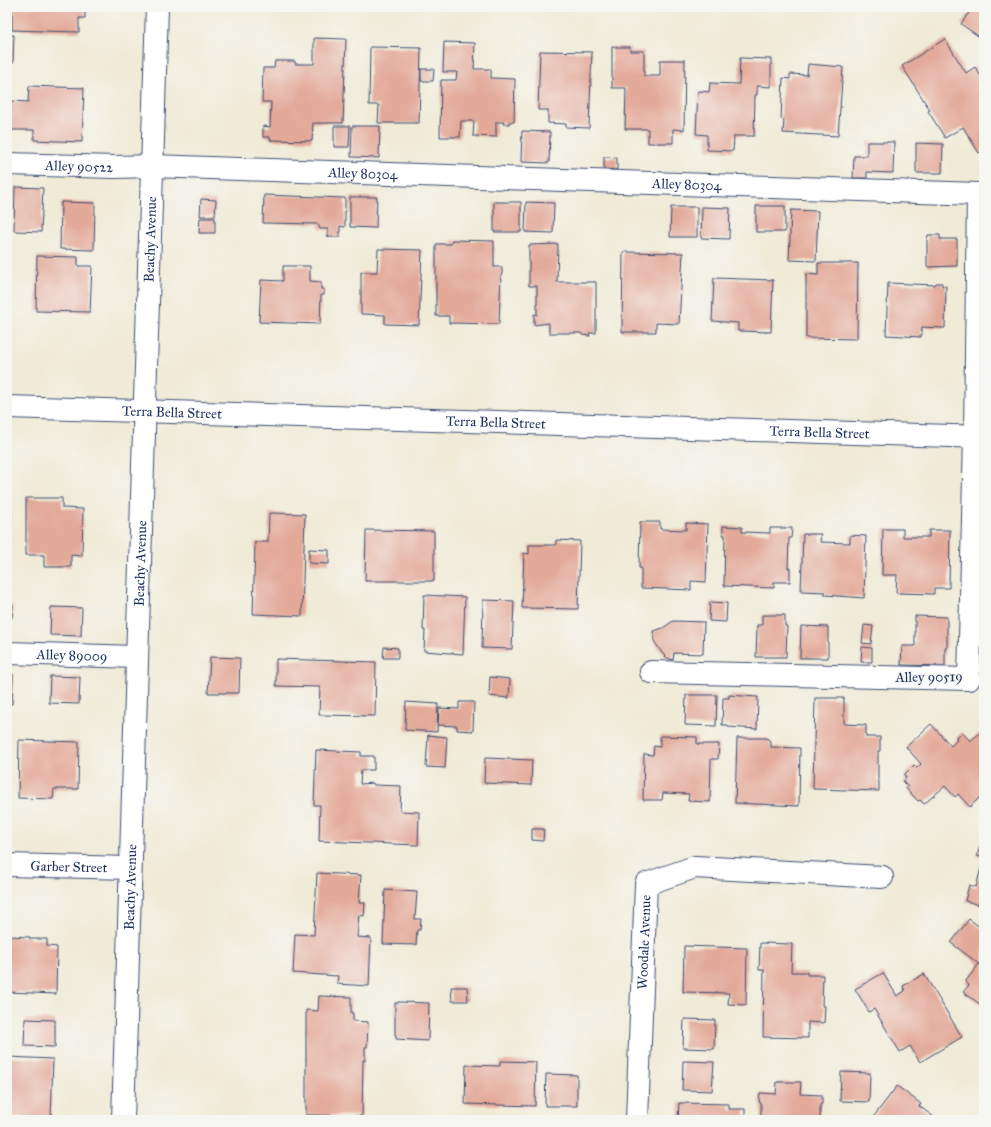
<svg xmlns="http://www.w3.org/2000/svg" width="991" height="1127" font-family="'IM FELL Great Primer',serif">
<rect width="100%" height="100%" fill="#f6f6f2"/>
<filter id="ink" filterUnits="userSpaceOnUse"><feTurbulence type="fractalNoise" baseFrequency=".025" numOctaves="2"/><feDisplacementMap in="SourceGraphic" scale="8" xChannelSelector="R" yChannelSelector="G"/><feConvolveMatrix kernelMatrix="1 2 1 2 8 2 1 2 1" color-interpolation-filters="sRGB"/></filter>
<filter id="wash" filterUnits="userSpaceOnUse"><feTurbulence type="fractalNoise" baseFrequency=".012" numOctaves="4" result="noise"/><feDisplacementMap in="SourceGraphic" scale="16" xChannelSelector="R" yChannelSelector="G"/><feGaussianBlur stdDeviation="0.9" result="paint"/><feColorMatrix in="noise" values="0 0 0 0 0 0 0 0 0 0 0 0 0 0 0 0 0 1.4 0 .05"/><feComposite in="paint" operator="in"/></filter>
<g filter="url(#wash)">
<rect width="100%" height="100%" fill="#f0ebd7"/>
<g id="blocks">
<path fill="#e3a999" d="M12,7H85V18H79V32L12,30Z
M973,7H984V40L961,24Z
M7,35H14L13,63H7Z
M314,38L346,39L343,123H313L312,141L270,140V137H263V126L270,127L271,102H262L263,68H274L275,61H295V64H314Z
M945,39L966,73L975,67L984,81V150L979,153L963,127L945,138L928,111L930,110L902,66Z
M444,42L475,43L474,69H491V78L515,79L514,122H509V124H503L504,122H496V137L473,136L474,121H461L460,137H440L441,80H456L457,72H443Z
M370,47L421,48L419,123H378L379,105H369Z
M612,47H630V51H644V76H660V60H685L684,130L673,129V143H648V129H625L626,88H612Z
M540,51L592,52L589,128L566,127V124L548,123V110H538Z
M740,58L771,59V87L757,86V95H755L754,136H734L733,151L707,150V135L696,134L698,91L709,92L710,83L739,84Z
M808,64L843,67L838,136L783,133L784,120L781,119L783,78L790,79V74L807,75Z
M421,69H434L433,81H421Z
M29,86L84,88L82,142L34,140V130H10L11,101L28,102Z
M334,126H350L349,147H334Z
M352,126H380L379,158L351,157Z
M522,131L550,132L549,163L521,162Z
M867,142H894L893,173L867,172V178H853L854,156H867Z
M916,143L943,144L942,173H916Z
M604,157L617,158V170L604,169Z
M15,187L43,188L41,232L14,231Z
M264,195L345,198V227L340,226V237H328V229H320L318,224L263,223Z
M350,197H377L376,228L350,227Z
M201,199L216,200L215,216H200Z
M61,202L95,203L94,250L60,249Z
M494,202H521V232H494Z
M526,202L554,203L553,233L525,232Z
M756,206H785V232H756Z
M671,207H697V237H670Z
M702,207L730,208L729,239L701,238Z
M791,210L818,211L816,261L789,260Z
M200,218H215V233H199Z
M928,235H940V239H957V266L927,267V239Z
M452,240L494,241V267H502V274L501,275L499,324L449,323V316H436V244H451Z
M558,244L557,282H596V333H589L590,336L582,335L581,333H549V323L534,325V314L537,315V286H529V245Z
M378,249L422,250L419,325L385,324V315L361,314V272H377Z
M623,252L683,253L679,324L656,323V332H622Z
M37,256L78,257V266H92L90,312L36,311Z
M818,263H858L857,339L806,338V274L818,275Z
M283,266H310V281L321,282V289H324V295H321L320,324L259,322L261,280L283,281Z
M714,278L773,280L771,332L738,331V323L712,321Z
M888,283L935,285L936,283H942V286H946L945,328L922,327L921,337L886,335Z
M26,498H62V508L83,509L82,556L71,555V567H44V555H26Z
M7,499H11L8,585H7Z
M269,513L305,514L302,616L253,614L255,542H268Z
M640,522H660V529L686,530V523L708,524L706,582L691,581V590L641,588V568H639Z
M723,526L742,527V532L770,533V528H792L791,538H789L788,568H790V582H774V588L724,586L725,535H723Z
M883,529H903V537H929V530H950L949,588H934V594L896,593L897,575H882Z
M366,530L434,531V581H365Z
M803,534H821L820,542L850,543V535L866,536L864,598L825,595V592L801,591Z
M556,540L580,541L578,609L522,608L524,553L529,554V545H556Z
M309,549L329,550V564L309,563Z
M424,595L465,597L463,654L424,651L425,630H423Z
M483,600L514,601L512,649L482,648Z
M710,602L727,603L726,622L709,621Z
M7,605H13L12,618H7Z
M51,607L82,608L81,636L50,635Z
M762,615H785V626H787L786,657H756L757,625H762Z
M915,616L947,617V648H945V666L901,665L902,646H915Z
M673,621L704,622L703,654L674,653L673,660L667,658L662,653L654,641L653,631L663,628Z
M864,625L873,626L871,644L862,643Z
M801,626L828,627V658H800Z
M384,647L398,648V658H383Z
M862,647L872,648V662H861Z
M210,657L240,658L239,693H208Z
M276,659L376,662L375,716L319,715L320,687L276,686Z
M7,674H13L12,704H7Z
M50,676L80,677L79,704L49,703Z
M490,677L510,679L509,698L489,696Z
M686,695H717L716,726L685,725Z
M729,695L758,697L757,729L728,727V725H722L723,698H729Z
M815,698H844V724L866,725V737H880V751H878V781H879V791L813,789Z
M406,702L438,704L437,732L405,730Z
M459,702H474L473,731L457,730V726L438,725L439,708L459,709Z
M931,724L951,746L957,740L956,738L962,732L970,741L981,732L984,735V793L970,807L958,794L955,797L945,786L924,804L920,800L918,801L906,788L908,787L903,782L906,778L904,775L914,765L917,768L921,764L906,747Z
M428,735L447,737L445,768L426,767Z
M660,736L697,737V744H719L718,759H711L710,802L688,801L689,794L663,793L662,800H643L644,754L653,755L654,746L660,747Z
M737,738H767L771,742V747L800,748L799,806L735,803Z
M19,740L79,742L78,789H54L53,799L18,798Z
M316,750L361,752V756H374V770H361L360,784L373,783L374,785L401,786L400,811L419,812L418,845L319,841L320,805H314Z
M485,758L532,760L531,785L484,783Z
M532,829H544L543,841L532,840Z
M982,840H984V858L977,856Z
M983,860H984V906L965,901L969,885L976,887Z
M317,873L361,875L359,903H365L364,916L359,915L357,937L371,938L369,986L337,984L338,976L293,973L295,934L314,935Z
M385,890L417,892L415,919H421L420,930H417L416,945L383,944Z
M969,919L984,930V1007L963,992L969,985L965,982L979,964L951,943Z
M7,936L30,937V939H47V946L57,947L56,994L7,992Z
M760,943L792,944L791,972H807V975H823L822,1006H825L824,1023L808,1022V1038L763,1037L764,970H759Z
M684,946L747,948L746,1005L728,1004L729,993L683,992Z
M883,973L897,996L905,991L903,986L924,974L962,1037L920,1062L910,1046L900,1052L874,1009L869,1012L855,989Z
M451,987H467L468,1001H452Z
M319,996L351,997V1013H353V1021L368,1022L367,1047H365V1061L363,1060L362,1116L306,1115V1010L318,1011Z
M398,1002L429,1003L428,1041L396,1039V1035H395V1003H398Z
M25,1019L55,1020V1047L24,1046Z
M684,1019L715,1020L714,1049L683,1048Z
M7,1057L53,1059L51,1118L7,1117Z
M500,1061L536,1062L535,1106L465,1104L466,1065L500,1066Z
M683,1061L714,1062L712,1091L682,1090Z
M841,1072L870,1073L869,1102L840,1101Z
M546,1074L577,1075V1106H545Z
M777,1082H801L800,1094L822,1095V1104L820,1105V1120H761V1103L759,1102L760,1093L776,1094Z
M897,1086L921,1104L919,1106L938,1120H871Z
M679,1103L729,1104V1109H745V1120H678Z"/>
</g>
</g>
<g filter="url(#ink)">
<use href="#blocks" fill-opacity="0" stroke="#3b4b70" stroke-width="1"/>
<g fill="none" stroke-linecap="round" stroke-linejoin="round">
<g stroke="#3b4b70" stroke-width="24">
<g id="minor">
<path id="s1" d="M7,164L115,167L152,166L978,194L975,437L969,679L651,672"/>
<path id="s2" d="M7,653L137,657"/>
<path id="s3" d="M7,865L130,868"/>
<path id="s4" d="M123,1120L157,7"/>
<path id="s5" d="M637,1120L646,884L695,867L882,877"/>
</g>
</g>
<g stroke="#3b4b70" stroke-width="24">
<g id="major">
<path id="s6" d="M7,407L984,437"/>
</g>
</g>
<use href="#minor" stroke="#fff" stroke-width="22"/>
<use href="#major" stroke="#fff" stroke-width="22"/>
</g>
</g>
<g text-anchor="middle" dominant-baseline="central" stroke-width="3.5" stroke-linejoin="round" paint-order="stroke">
<g font-size="14" fill="#1b2f5e" stroke="#f6f6f2">
<text stroke="none"><textPath href="#s1" startOffset="72">Alley 90522</textPath></text>
<text stroke="none"><textPath href="#s1" startOffset="356">Alley 80304</textPath></text>
<text stroke="none"><textPath href="#s1" startOffset="680">Alley 80304</textPath></text>
<text stroke="none"><textPath href="#s4" startOffset="881">Beachy Avenue</textPath></text>
<text stroke="none"><textPath href="#s6" startOffset="165">Terra Bella Street</textPath></text>
<text stroke="none"><textPath href="#s6" startOffset="489">Terra Bella Street</textPath></text>
<text stroke="none"><textPath href="#s6" startOffset="813">Terra Bella Street</textPath></text>
<text stroke="none"><textPath href="#s4" startOffset="557">Beachy Avenue</textPath></text>
<text stroke="none"><textPath href="#s2" startOffset="65">Alley 89009</textPath></text>
<text transform="translate(929 677) rotate(-1)">Alley 90519</text>
<text stroke="none"><textPath href="#s3" startOffset="62">Garber Street</textPath></text>
<text stroke="none"><textPath href="#s4" startOffset="233">Beachy Avenue</textPath></text>
<text stroke="none"><textPath href="#s5" startOffset="178">Woodale Avenue</textPath></text>
</g>
</g>
<rect width="991" height="1127" fill="none" stroke="#f6f6f2" stroke-width="24"/>
</svg>
